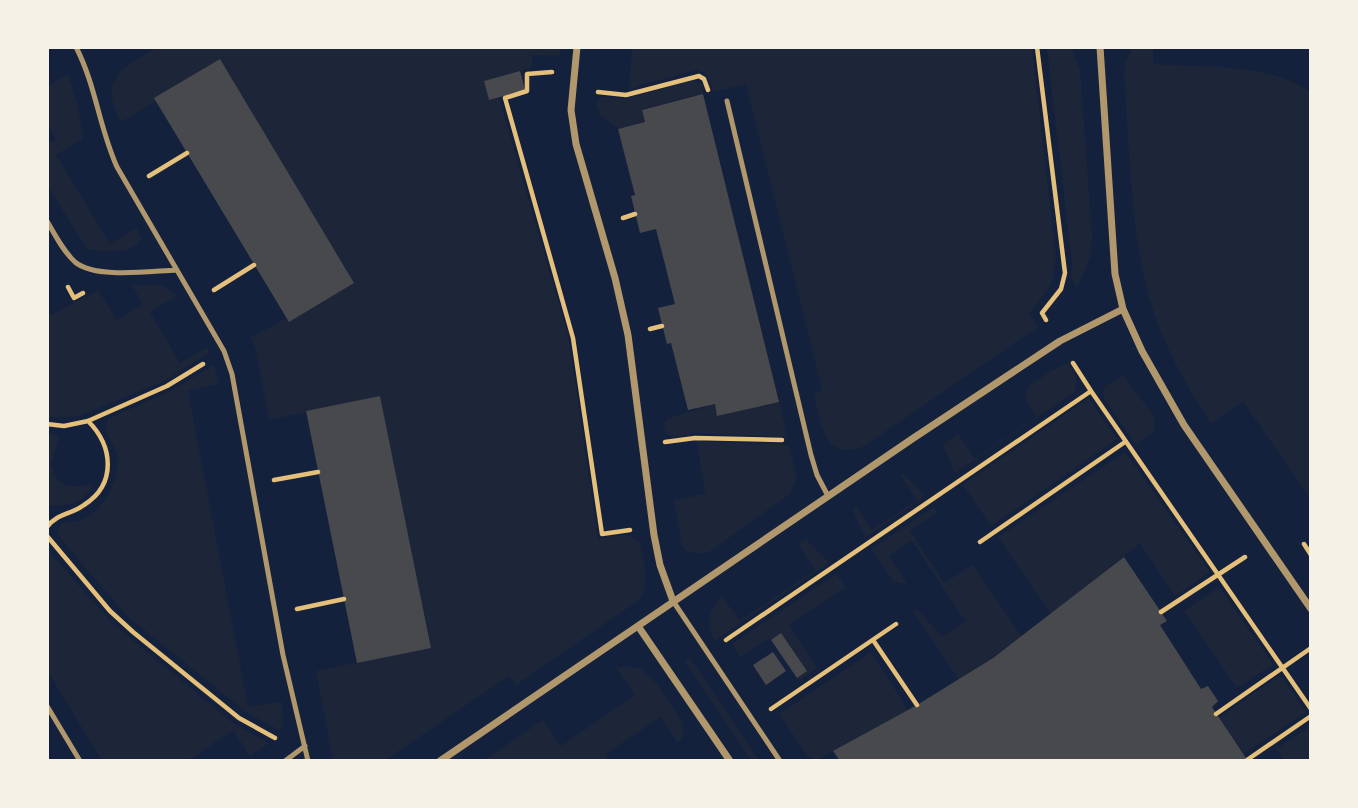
<svg xmlns="http://www.w3.org/2000/svg" width="1358" height="808" font-family="'Fira Sans',sans-serif">
<rect width="100%" height="100%" fill="#14213d"/>
<path fill="#1d2539" d="M158,47H561L560,56L533,55L531,68L484,81L489,100L499,98L568,335L598,539C613,537 630,529 640,543C643,562 650,583 639,600L516,685L509,676L384,761H333L316,671L431,647L380,397L269,420L256,350L251,337L287,318L289,322L354,283L156,101L121,122C98,77 123,68 158,47Z
M632,47H1032L1056,258L1052,283L1029,315L1038,327L864,446C825,464 819,420 814,393L822,390L746,84L713,92C710,81 709,73 697,70L641,85L629,90Z
M1047,47H1071L1080,69L1092,237L1090,257L1077,288L1071,278L1072,265Z
M1133,47H1153V64C1200,67 1273,63 1311,93V499L1243,402L1211,423C1181,379 1155,329 1144,277C1130,213 1129,139 1124,73L1125,62Z
M68,74L78,107L83,138L56,155L110,244L137,228L141,239C134,255 102,252 87,249L47,185V144L56,139L47,125V87Z
M693,80L703,84V94L642,109L645,122L618,129L601,115L596,105L598,99L602,97L625,99Z
M132,285H162L177,296L150,312L180,363L207,347L210,352L164,381L81,415L71,417H47V317L98,290L117,320L143,305Z
M1068,363L1077,379L1075,392L955,473L943,445L958,434L975,458L1036,417L1025,399L1027,387L1051,371Z
M214,365L219,384L188,391L248,707L282,702L283,723L281,731L247,713L126,615L60,538L57,532L62,523C68,522 74,522 79,521C103,513 120,480 117,456C115,446 110,439 105,430L108,419L172,390Z
M1123,375L1154,416V431L1136,445L1104,398L1103,389Z
M1089,398L1117,439L991,526L963,485Z
M779,402L787,437L695,433L674,437L665,433L664,424L668,418L715,404L718,416Z
M47,434H54L59,438L51,464C57,488 70,488 91,484L92,486C85,504 65,507 47,505Z
M697,441L789,445L797,478L790,494L709,552L703,554L687,551L682,546L674,500L705,494Z
M1125,452L1210,572L1175,596L1140,543L1051,615L998,537Z
M903,473L925,496L865,538L852,508L855,506L872,530L917,500L900,475Z
M934,507L937,513L910,531L944,583L973,565L1022,637L959,680L913,612L917,609L942,637L965,621L912,540L889,556L907,584L894,582L871,549Z
M806,539L829,563L714,641C706,624 708,609 722,596L740,621L815,570L798,544Z
M47,549L112,623L234,724L269,743L250,756L233,730L188,761H102L47,670Z
M836,574L846,587L789,625L817,668L799,681L797,678L807,670L781,634L771,640L769,638L740,657L732,644Z
M1219,587L1273,664L1237,688L1184,611Z
M871,652L908,710L816,761L807,755L779,714Z
M690,658L759,761H752L685,661Z
M623,666L642,669L656,683L683,723L684,734L678,743L660,717L606,754L610,761H483L543,720L561,746L635,695L617,669Z
M1280,675L1306,712L1244,754L1219,718Z
M1311,726V761H1284L1276,749Z"/>
<path fill="#48494c" d="M220,59L354,283L289,322L154,98Z
M520,71L525,90L489,100L484,81Z
M703,94L779,402L717,416L715,404L688,410L671,343L667,344L658,308L675,304L656,229L640,233L631,196L635,195L618,129L645,122L642,110Z
M380,396L431,648L357,663L306,411Z
M1124,557L1167,621L1160,625L1201,689L1208,686L1218,701L1212,707L1248,761H840L833,751L917,705L993,658Z
M781,633L807,671L797,678L771,640Z
M773,652L786,671L766,685L753,665Z"/>
<g fill="none" stroke-linecap="round" stroke-linejoin="round">
<path stroke="#e5c07b" stroke-width="4.5" d="M1037,47L1065,273L1061,289L1042,313L1046,320
M552,72L527,74V91L505,98L573,338L602,534L630,530
M598,92L626,95L699,76L704,79L708,90
M149,176L187,153
M623,218L635,214
M68,287L74,298L83,293
M214,290L254,265
M650,329L662,326
M1073,363L1091,391
M47,424L64,426L88,421L167,386L203,364
M665,442L695,438L782,440
M274,480L318,472
M47,527C56,514 72,514 84,505C117,484 113,446 88,421
M47,536L110,611L133,632L239,718L275,738
M980,542L1125,442
M1304,544L1311,555
M297,609L344,599
M1161,612L1245,557
M726,640L1091,391L1311,709
M873,640L917,705
M771,709L896,624
M1216,714L1311,648
M1247,760L1311,716"/>
<path stroke="#b1986c" stroke-width="5" d="M76,47C96,86 99,127 117,167L224,351L232,374L283,655L308,761
M727,101L811,455L817,475L828,496
M47,221C55,235 63,251 75,262C95,279 150,271 177,270
M673,601L780,761
M47,706L80,761
M285,761L305,746"/>
<path stroke="#b1986c" stroke-width="7" d="M577,47L571,110L576,144L615,278L628,335L654,535L660,565L673,601
M1100,47L1115,274L1123,309L1142,351L1184,425L1311,609
M638,626L730,761
M440,761L912,439L1060,341L1123,309"/>
</g>
<rect width="1358" height="808" fill="none" stroke="#f6f1e7" stroke-width="98"/>
</svg>
